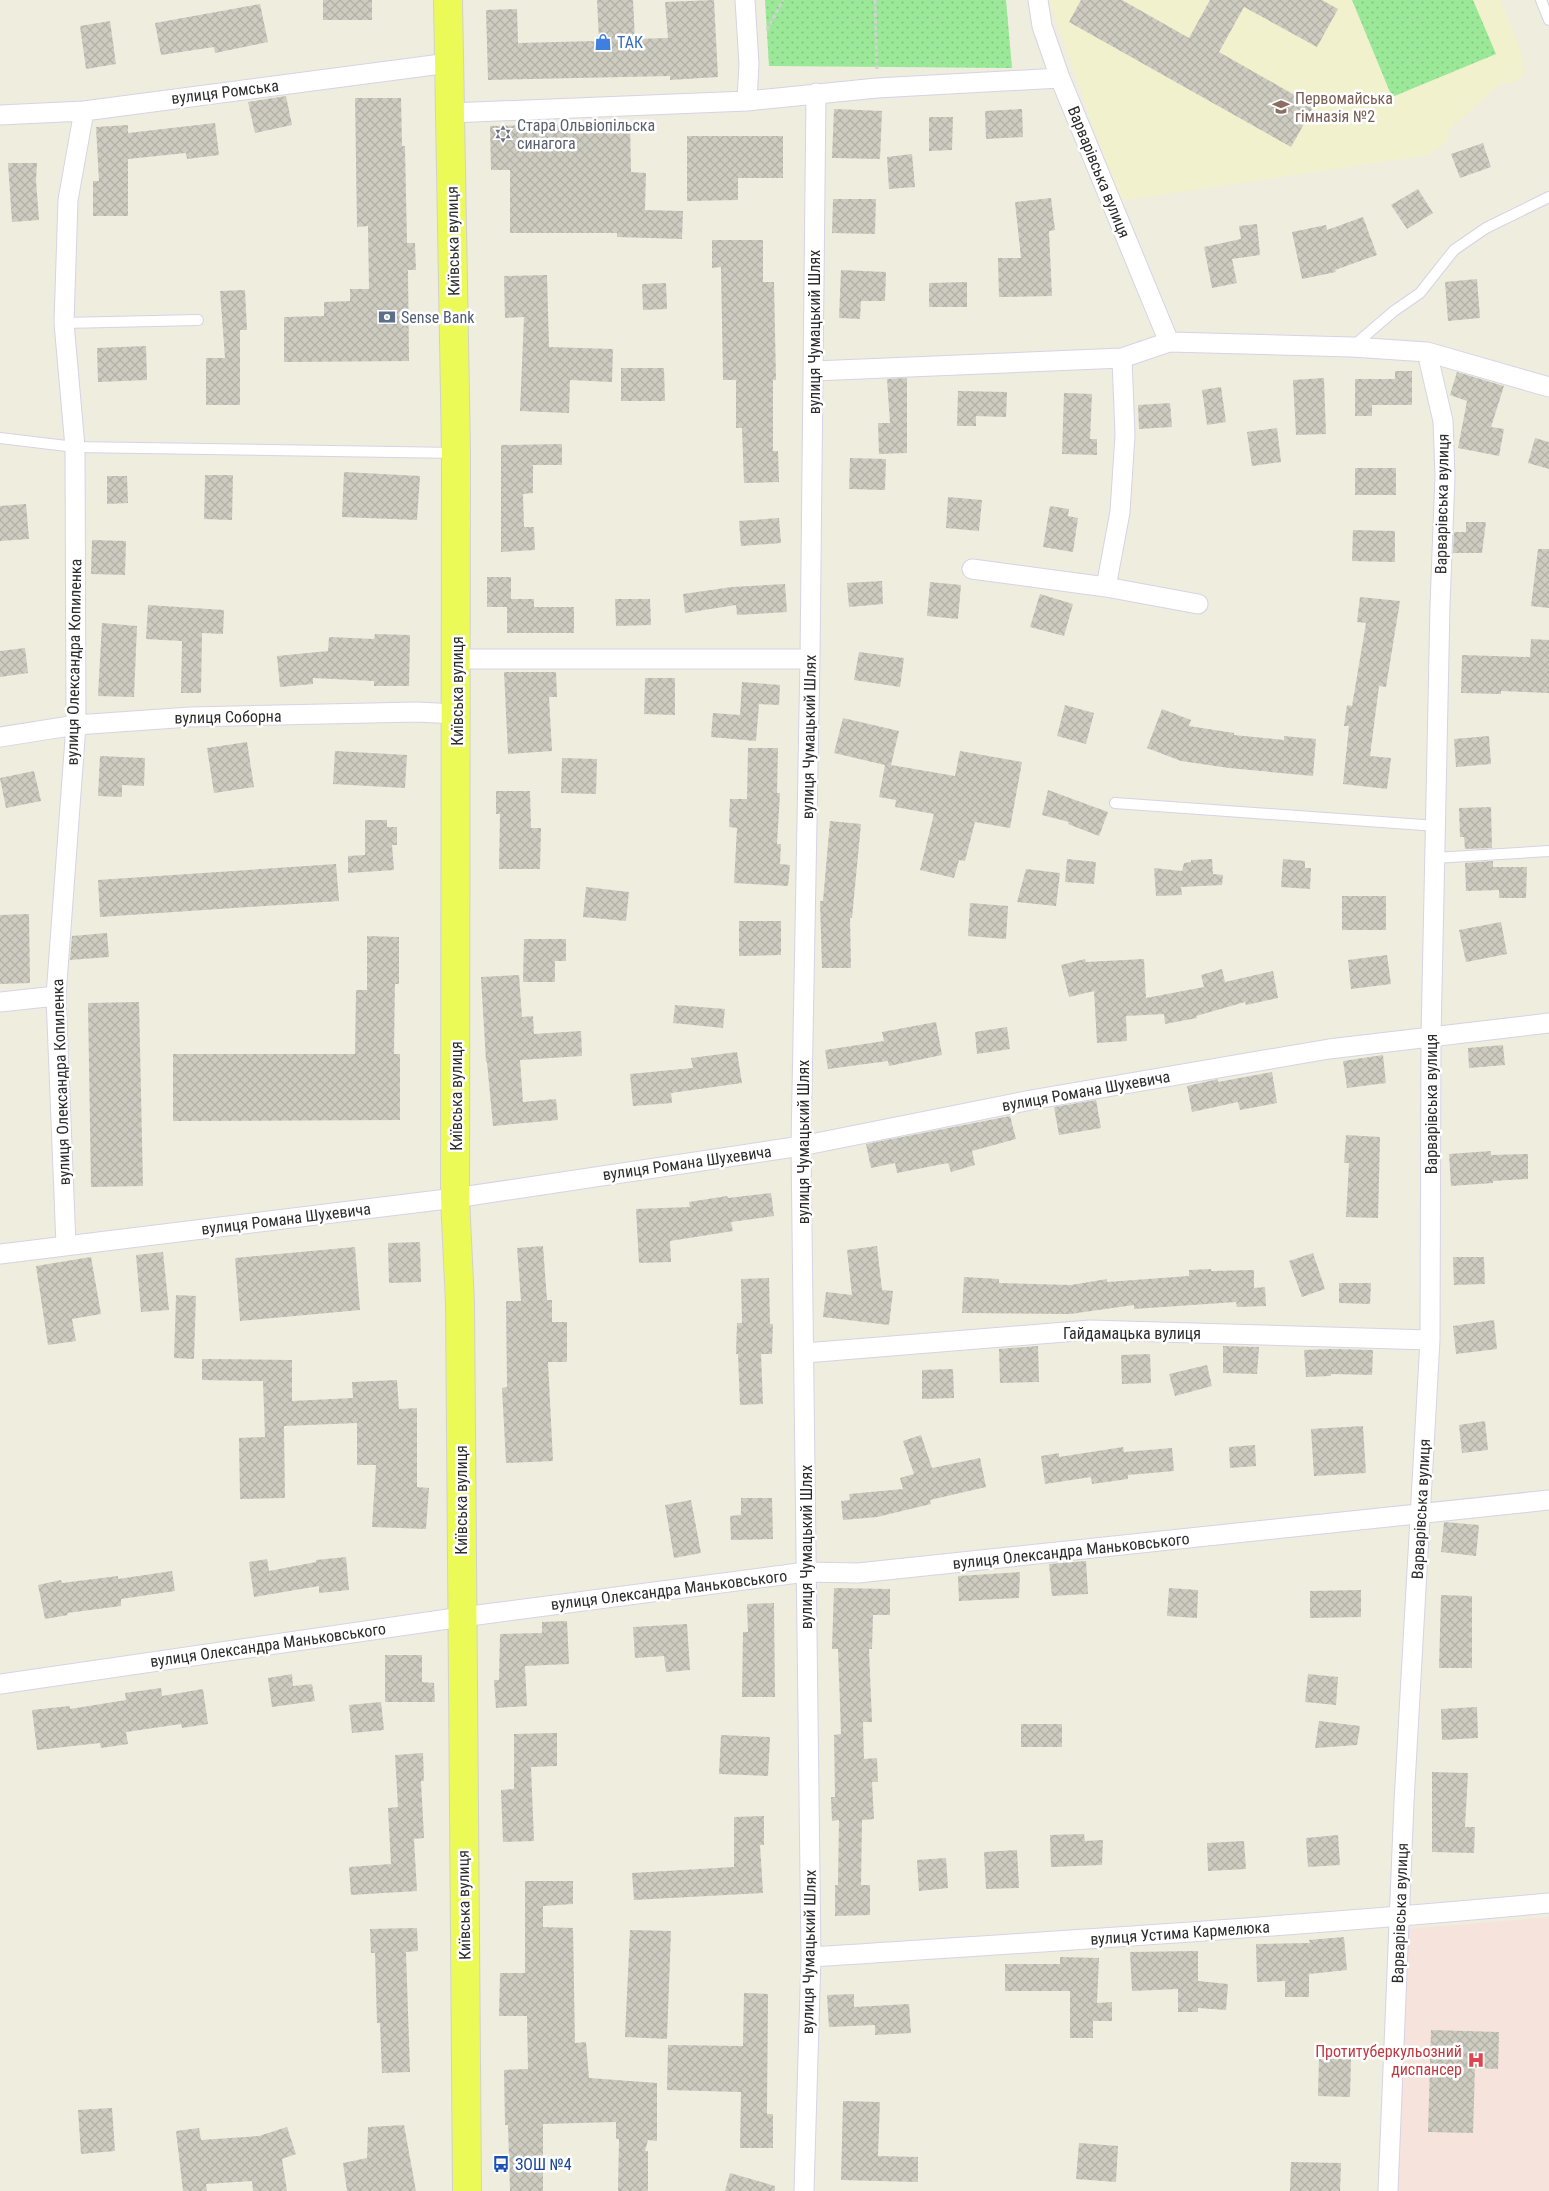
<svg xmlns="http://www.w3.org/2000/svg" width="1549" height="2191" font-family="'Roboto Condensed',sans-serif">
<defs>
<pattern id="park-dots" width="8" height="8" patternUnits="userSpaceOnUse" patternTransform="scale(1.25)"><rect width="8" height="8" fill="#9ae898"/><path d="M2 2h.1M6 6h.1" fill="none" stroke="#85c783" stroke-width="1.8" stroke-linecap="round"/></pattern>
<pattern id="building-cross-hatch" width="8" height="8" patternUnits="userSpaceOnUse" patternTransform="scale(1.25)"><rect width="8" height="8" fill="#ceccc1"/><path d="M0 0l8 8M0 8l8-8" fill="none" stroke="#b1b0a6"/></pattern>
</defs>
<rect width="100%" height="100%" fill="#efedde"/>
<path fill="#f1f1cd" d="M1049,0H1500L1518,43L1523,63V75L1513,83H1501L1448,131L1450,139L1429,155L1119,201Z"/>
<path fill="#f6e3db" d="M1549,1917V2191H1398L1408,1929Z"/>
<path fill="url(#park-dots)" d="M765,0H1006L1012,68L769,66Z
M1352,0H1473L1496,54L1392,97Z"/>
<path fill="url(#building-cross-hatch)" d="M323,0H372V20H323Z
M597,0H633L635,39L668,38L665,2L714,0L718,77L670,80V76L488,80L486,10L517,9L518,43L596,41L599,40Z
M1081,0H1122L1189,38L1210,0H1322L1338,9L1317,47L1244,7L1219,52L1314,106L1291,147L1069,22Z
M260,4L268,42L215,53L214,47L161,55L155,23Z
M110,21L116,64L86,69L80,26Z
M286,96L292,125L255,133L248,102Z
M355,98H401L402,146H405L407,243H415L416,270H408L409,361L284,362V317L324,316V302L350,301V289H369L368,226L357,227Z
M834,109L882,111L880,159L832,158Z
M1022,109L1023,137L986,139L985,111Z
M929,117H953L952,150L929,151Z
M215,123L219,155L187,159L186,153L128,159V216H93V181H99L96,127L128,125V133Z
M630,123L631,172L646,173L645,210L683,211L682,239L617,237V233H510V170H491L490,126Z
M687,136H783V178H738V200L687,201Z
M1483,143L1491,167L1460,178L1451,154Z
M912,154L915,187L889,189L887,157Z
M8,163H37L36,181L39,220L12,222Z
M1418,189L1433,213L1407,229L1391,205Z
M1051,198L1055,230L1049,231L1052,296L999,297L998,258H1021L1015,202Z
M833,199H876L875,234L832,233Z
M1363,217L1377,255L1335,270L1336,272L1302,279L1292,232L1326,225L1327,230Z
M1257,224L1260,255L1232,259L1237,283L1212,288L1204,247L1241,239L1239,226Z
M712,240H763V282H774L776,380H773V451H778L779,482L744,483L742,428H736V380H723L721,267L712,268Z
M841,270L886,272L885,301H861L860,319L839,318Z
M547,275L549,347L613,349L612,382L570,380L569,413L520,411L524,317L505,318L504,276Z
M1477,279L1480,318L1448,321L1445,282Z
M967,282V307H929V283Z
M666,283L667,309L643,310L642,284Z
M245,290L247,330H240V405H206V358H225L220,291Z
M146,346L147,380L98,382L97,348Z
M621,368H664L665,401H621Z
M1395,371H1412V405H1372V416H1355V379H1395Z
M1457,372L1504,386L1491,427L1504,429L1499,456L1458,448L1467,401L1450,395Z
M907,378V453L879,454L878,423H890L887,379Z
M1324,378L1326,434L1296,435L1293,380Z
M1221,387L1226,422L1207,425L1202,390Z
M958,391L1007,392L1006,417L976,416V426H957Z
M1064,393L1092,394L1090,439H1097V455L1062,454Z
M1170,403L1172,427L1139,429L1138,405Z
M1277,428L1281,462L1252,466L1247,432Z
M1535,438L1549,442V469L1528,463Z
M562,444V465H533V493L523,494L524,527H534L535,550L501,552V445Z
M850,458L886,459L885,490L849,489Z
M1355,468H1396V495H1355Z
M344,472L420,476L417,520L342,517Z
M205,475H233L232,520L204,519Z
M107,476H127L128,503L107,504Z
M948,497L982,500L979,531L946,528Z
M26,504L29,539L0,541V506Z
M1050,506L1069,509L1068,516L1078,518L1073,552L1043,547Z
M779,518L781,543L741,546L739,521Z
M1466,522H1486L1482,553H1453L1454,532H1466Z
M1353,530L1395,531V562L1352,561Z
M92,540L126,541L125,575L91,574Z
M1538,549H1549V608L1531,606Z
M487,577H511V599H534V607H574V633H507V607H487Z
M882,581L883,604L849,607L847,583Z
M930,582L961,585L958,619L927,616Z
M785,584L787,612L737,615L736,605L685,613L683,594L732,587Z
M1040,594L1073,604L1064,636L1030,627Z
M1360,597L1400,601L1386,687L1379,686L1370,756L1391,758L1387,789L1343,784L1349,726H1344L1347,705L1352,706L1366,623L1357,622Z
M615,599H650L651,625L616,626Z
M148,605L224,610L223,634L202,633L201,693H181L182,641L146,639Z
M102,623L137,626L134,697L98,696Z
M375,634L410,635L409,686H374V681L313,678V684L280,687L277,656L328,651L329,637L374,639Z
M1531,639L1549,640V693L1501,691V694L1461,693L1462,655L1530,657Z
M25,648L28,673L0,677V651Z
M859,652L904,658L900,687L854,680Z
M504,672H556L557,697H549L552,751L508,754Z
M645,678H675V715L644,714Z
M742,682L780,685L779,705L759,704L756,741L711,737L713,713L740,715Z
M1065,705L1094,713L1086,744L1057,736Z
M1162,709L1191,720L1189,726L1234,733V735L1284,740V736L1316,739L1313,776L1229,768L1181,761L1147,748Z
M843,718L899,731L891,765L955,776L960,751L1022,762L1010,828L975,822L965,861L959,860L954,878L920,870L934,814L895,807L896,800L879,797L885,765L834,753Z
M1489,736L1491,764L1456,767L1454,739Z
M247,742L254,787L214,793L207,748Z
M748,748H778L777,793H780L777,844H781L780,864L790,865L788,886L734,883L737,828L729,827L730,799H747Z
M335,751L407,755L405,788L333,784Z
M100,756L145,758L144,786L122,785V797L98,796Z
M562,758L597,759L596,794L561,793Z
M34,771L41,801L6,808L0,778Z
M1048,790L1108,812L1099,836L1068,824L1069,822L1042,815Z
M496,791H530L531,828H541L540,869H499L500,814H496Z
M1491,807L1492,848L1465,849L1464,837H1460L1459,808Z
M365,820H387V827H397V845H392L394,870L348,873V856L365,855Z
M830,821L861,824L852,918H850L851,968H822L820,901H823Z
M1067,859L1096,862L1094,884L1065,882Z
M1212,859L1213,874L1223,875L1222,885L1181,887L1182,895L1156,896L1154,868L1182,871L1184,863L1191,862V860Z
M1283,859L1305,861V868H1311L1310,889L1281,887Z
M1493,861V867H1527L1526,898H1499V890L1466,891L1465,863Z
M336,864L339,901L100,917L98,880Z
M1026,869L1060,873L1056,906L1017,902Z
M586,887L629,892L626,921L583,917Z
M1342,896H1386V930H1342Z
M970,903L1008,906L1006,939L968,936Z
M29,914L30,983L0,984V915Z
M739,921H781V955L739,956Z
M1501,922L1507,954L1466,962L1459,930Z
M107,933L109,957L70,960L72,936Z
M367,936L399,937V984H395L394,1054H400V1120L173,1121V1054H355L356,990H367Z
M524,939H566V961H555V982H523Z
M1387,955L1391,984L1351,989L1348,960Z
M1085,959L1086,962L1144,959L1146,998L1204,987L1201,975L1222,969L1225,982L1273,971L1278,998L1246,1005L1245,1002L1196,1016L1197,1018L1165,1024L1164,1014L1126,1016L1127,1041L1097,1043L1094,991L1069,997L1061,965Z
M519,975L522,1017L533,1016L534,1034L581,1031L582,1056L520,1060L523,1102L556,1099L558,1120L493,1126L487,1062H486L481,977Z
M139,1002L143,1186L91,1187L88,1003Z
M675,1005L725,1009L723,1028L673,1023Z
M936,1022L942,1055L889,1066L888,1061L828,1069L825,1050L884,1041L882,1032Z
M1007,1027L1010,1049L977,1054L975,1032Z
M1503,1045L1505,1065L1469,1068L1468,1048Z
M737,1052L742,1083L671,1093L672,1103L633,1106L630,1074L693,1068L691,1058Z
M1383,1055L1386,1083L1347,1088L1343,1061Z
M1272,1072L1277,1103L1240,1110L1238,1102L1192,1112L1187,1086L1218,1079V1082Z
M1096,1100L1101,1128L1059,1135L1054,1107Z
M1010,1116L1016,1139L972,1151L975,1165L951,1172L948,1163L897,1173L895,1163L871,1168L866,1144Z
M1346,1135L1380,1137L1378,1218L1346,1217L1349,1163H1344Z
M1491,1151V1155L1528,1154V1179L1493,1181V1183L1451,1186L1449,1154Z
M771,1193L774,1216L731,1222L733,1231L670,1241L671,1262L639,1263L636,1209L690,1207L689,1202L727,1196L728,1198Z
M420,1242L421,1282L389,1283L388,1243Z
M543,1246L547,1300H552V1322H567V1362H548L553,1461L506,1463L502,1388L507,1387L506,1301H521L517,1248Z
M877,1246L882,1290L893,1291L889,1325L823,1317L826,1292L852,1295L847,1250Z
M355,1247L360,1310L240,1321L235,1258Z
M163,1252L169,1310L141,1312L136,1255Z
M1313,1253L1325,1289L1302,1297L1289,1261Z
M91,1257L101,1314L72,1319L76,1341L48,1345L36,1266Z
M1453,1257H1484L1485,1284L1454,1285Z
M1211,1269V1271L1254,1270V1288L1265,1287L1266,1306L1237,1307L1236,1302L1134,1309V1305L1070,1314L962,1313L964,1277L999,1279V1283L1071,1285L1107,1279V1282L1189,1276V1270Z
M769,1278L770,1324H773L772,1354H761L763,1404L740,1405L738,1354H736L737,1323H742L741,1279Z
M1339,1283H1371L1370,1304L1339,1303Z
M176,1295L196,1296L194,1359L174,1358Z
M1494,1320L1497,1349L1456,1354L1453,1326Z
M1038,1346L1039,1382L1000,1383L999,1349Z
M1223,1346L1259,1347L1257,1374L1223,1373Z
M1333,1349L1373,1350L1372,1375L1331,1374V1376L1306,1377L1304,1350Z
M1150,1354L1151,1383L1122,1384L1121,1355Z
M202,1359L292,1360V1401L353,1398L352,1382L397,1380L399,1409L417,1408V1487L429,1488L426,1529L372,1527L376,1465H357V1423L284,1426L285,1498L240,1499L239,1438L265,1437L263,1381L202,1380Z
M1207,1365L1212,1386L1175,1396L1169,1374Z
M953,1369L954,1398L922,1399V1370Z
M1485,1421L1488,1450L1462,1453L1459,1425Z
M1363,1426L1366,1473L1314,1476L1311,1429Z
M921,1435L932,1468L980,1458L986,1487L930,1500L931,1504L877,1517L843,1520L841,1501L850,1500L849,1494L903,1489L900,1478L914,1474L903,1441Z
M1255,1445L1256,1466L1230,1468L1229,1447Z
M1123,1447L1124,1452L1172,1448L1174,1471L1128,1475V1479L1092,1484L1091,1477L1045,1484L1041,1456L1059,1453V1457Z
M741,1498H772L773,1539L731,1540L730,1516L741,1515Z
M691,1500L701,1553L674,1558L665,1505Z
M1444,1522L1479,1525L1476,1556L1441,1552Z
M346,1557L349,1590L319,1593V1586L254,1597L249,1562L267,1559L269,1571L316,1562V1560Z
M1086,1561L1088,1594L1052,1596L1049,1564Z
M172,1571L175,1591L121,1599V1606L67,1613L68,1615L45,1619L38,1585L61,1580L62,1583L118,1576V1579Z
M1020,1572L1019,1598L959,1601L958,1576Z
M834,1588L890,1589V1615H873L872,1649H869L872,1722H863L864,1759L877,1758L878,1782H872L874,1819L862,1820L861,1885H870V1915L835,1916V1885H838L839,1820L832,1821L831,1797H835L834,1735L841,1734L838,1649H832Z
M1169,1588L1198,1590L1197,1618L1167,1616Z
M1361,1590V1617L1310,1618V1591Z
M1441,1595L1472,1596V1668H1439Z
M774,1603L775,1697H742L743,1632H748L747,1604Z
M567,1621L569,1664L525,1666L527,1706L496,1708L494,1680H499L500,1634L542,1633V1622Z
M687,1624L690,1670L666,1672L664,1656L635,1658L633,1627Z
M385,1655H422V1682L434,1683L435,1702H385Z
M292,1674L293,1686L312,1684L315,1701L272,1707L268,1678Z
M1308,1674L1338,1677L1336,1705L1305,1702Z
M161,1688L162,1696L203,1689L208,1724L182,1728L181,1724L126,1732L128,1744L101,1748L100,1743L37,1750L32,1710L70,1706V1709L126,1700L125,1693Z
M381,1702L384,1730L352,1733L349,1705Z
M1477,1707L1478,1738L1442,1740L1441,1709Z
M1319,1721L1360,1726L1357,1745L1315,1748Z
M1021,1724H1062V1747H1021Z
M557,1733V1766L531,1767L534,1841L503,1842L501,1790L514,1789V1734Z
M721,1735L770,1737L768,1776L719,1774Z
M423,1753L424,1781H421L424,1838L414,1839L417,1891L351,1895L349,1867L391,1864L388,1808L398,1807L395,1755Z
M1432,1772L1468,1773L1465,1827H1475L1474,1853L1432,1852Z
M764,1816V1845H760L763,1893L634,1900L632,1873L734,1867V1817Z
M1084,1834L1085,1841L1103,1840L1102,1865L1051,1867L1050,1835Z
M1338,1835L1340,1865L1308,1867L1306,1838Z
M1244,1841L1246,1869L1208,1871L1207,1843Z
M1017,1850L1019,1888L986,1889L984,1852Z
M946,1858L948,1888L919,1891L917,1860Z
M525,1881H573V1904L543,1906V1927L573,1928L575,2043L586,2042L589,2078L657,2083V2141L648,2140L645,2151H648V2191H618L619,2139H616V2122L543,2124V2191H510L508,2125H505L504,2070L528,2069L527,2016H499L500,1973H525Z
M417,1928L418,1951L406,1952L410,2072L382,2073L380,2023H377L375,1953H371L370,1929Z
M630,1930L671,1931L667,2039L625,2037Z
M1344,1937L1347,1970L1309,1974V1997H1285V1981L1257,1982L1256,1944L1310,1943L1309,1940Z
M1198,1951V1981L1228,1984L1226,2010L1198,2008V2012H1178V1989L1132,1991L1130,1952Z
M1060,1957L1099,1958L1097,2003L1112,2002V2021H1093V2038H1070V1991H1005V1964H1060Z
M744,1993L768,1994L767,2114H773V2148H740L741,2092L667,2090L668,2045L743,2046Z
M854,1994V2007L909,2004L911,2033L875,2035V2025L829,2027L827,1995Z
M1431,2030L1499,2032L1498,2069L1475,2068L1473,2133L1428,2132Z
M1319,2058L1351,2059L1350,2097L1318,2096Z
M843,2101L880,2102L878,2156L918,2157V2182L841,2180Z
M112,2108L115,2151L81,2154L78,2110Z
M404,2125L416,2191H347L343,2163L367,2158L368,2127Z
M287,2127L296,2154L282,2159L287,2191H253L252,2181L206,2184L207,2191H183L176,2131L199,2128L201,2140L259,2136Z
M1079,2143L1118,2146L1116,2182L1076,2179Z
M1291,2162L1341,2163L1340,2191H1290Z
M730,2173L775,2186V2191H725Z"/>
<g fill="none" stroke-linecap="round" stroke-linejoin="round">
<g stroke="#d6d3e6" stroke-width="12">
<path id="lane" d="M1541,0L1549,20
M64,323L198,320
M1352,347L1394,311L1420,293L1454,250L1486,228L1549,197
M0,438L75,447L456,453
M1115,803L1437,826
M1434,858L1549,851"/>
</g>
<g stroke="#d6d3e6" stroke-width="21">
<path id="street" d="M745,0L749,64L747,101
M1038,0L1042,26L1060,78L1169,342
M451,113L747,101L877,88L1060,78
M0,115L84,111L449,63
M814,371L1122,358L1169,342L1352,347L1427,352L1549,387
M972,569L1106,587L1198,604
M1106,587L1120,512L1125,435L1122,358
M457,659H810
M0,737L76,725L190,717L417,712L457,714
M0,1002L56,996
M66,1245L56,996L76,725L75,447L64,323L68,200L84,111
M0,1254L455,1198L801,1146L1031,1100L1329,1049L1549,1023
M805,1353L1090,1330L1430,1340
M0,1684L462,1617L806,1572L858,1573L1549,1500
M811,1957C1057,1941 1303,1926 1549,1903
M804,2191L811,1957L801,1146L810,659L816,93
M1388,2191L1404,1802L1430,1340L1431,1038L1440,605L1445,476L1443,421L1427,352"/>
</g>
<g stroke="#d1d1d1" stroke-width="30">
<path id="primary" d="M448,0L456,453L455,1198L460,1303L467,2191"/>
</g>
<path stroke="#d1d1d1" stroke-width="3" stroke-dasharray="4 2.5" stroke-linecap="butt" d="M875,0L877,69
M767,30L783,0"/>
<use href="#lane" stroke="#fff" stroke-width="10"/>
<use href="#street" stroke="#fff" stroke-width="19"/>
<use href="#primary" stroke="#ecfa58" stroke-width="28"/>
</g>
<defs>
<g id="shop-bare" transform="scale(1.35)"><path d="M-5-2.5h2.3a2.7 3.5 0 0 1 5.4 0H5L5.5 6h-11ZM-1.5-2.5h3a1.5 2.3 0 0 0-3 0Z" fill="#3f7fe0" stroke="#fff" stroke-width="2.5" paint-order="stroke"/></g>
<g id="school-bare" transform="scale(1.35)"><path d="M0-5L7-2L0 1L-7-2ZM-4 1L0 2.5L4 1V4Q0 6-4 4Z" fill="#8d6e63" stroke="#fff" stroke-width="2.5" paint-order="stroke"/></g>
<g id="synagogue-bare" transform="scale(1.35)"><path d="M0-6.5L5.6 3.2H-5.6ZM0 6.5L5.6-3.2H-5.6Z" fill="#6b7280" stroke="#fff" stroke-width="2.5" paint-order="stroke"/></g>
<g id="bank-bare" transform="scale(1.35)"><path d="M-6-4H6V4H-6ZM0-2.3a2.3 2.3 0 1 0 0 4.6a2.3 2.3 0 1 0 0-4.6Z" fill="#5c6f8a" stroke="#fff" stroke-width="2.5" paint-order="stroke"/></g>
<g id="hospital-bare" transform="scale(1.35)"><path d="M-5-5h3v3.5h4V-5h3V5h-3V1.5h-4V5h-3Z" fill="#e0444e" stroke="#fff" stroke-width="2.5" paint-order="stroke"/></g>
<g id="bus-bare" transform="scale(1.35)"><path d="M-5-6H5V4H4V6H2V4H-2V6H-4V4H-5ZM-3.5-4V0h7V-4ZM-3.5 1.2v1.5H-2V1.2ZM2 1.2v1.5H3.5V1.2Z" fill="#1a4fb4" stroke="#fff" stroke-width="2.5" paint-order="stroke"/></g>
</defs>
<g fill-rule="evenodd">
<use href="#shop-bare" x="603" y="42"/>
<use href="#school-bare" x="1281" y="107"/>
<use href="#synagogue-bare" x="503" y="134"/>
<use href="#bank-bare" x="387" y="317"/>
<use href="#hospital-bare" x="1476" y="2060"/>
<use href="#bus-bare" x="501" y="2164"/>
</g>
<g text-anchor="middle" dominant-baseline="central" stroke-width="5" stroke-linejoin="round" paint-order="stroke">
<g font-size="16" fill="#366cbe" stroke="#fff" text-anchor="start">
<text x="617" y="42">ТАК</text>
</g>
<g font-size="16" fill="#2d2d2d" stroke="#fff">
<text transform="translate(225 92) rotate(-7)">вулиця Ромська</text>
<text transform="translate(1099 172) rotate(68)">Варварівська вулиця</text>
<text transform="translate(453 241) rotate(-91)">Київська вулиця</text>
<text transform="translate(814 332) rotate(-90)">вулиця Чумацький Шлях</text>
<text transform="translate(1442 504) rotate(-89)">Варварівська вулиця</text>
<text transform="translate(74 662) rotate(-89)">вулиця Олександра Копиленка</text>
<text transform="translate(457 691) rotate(-90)">Київська вулиця</text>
<text transform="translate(228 717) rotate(-1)">вулиця Соборна</text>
<text transform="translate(809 737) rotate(-89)">вулиця Чумацький Шлях</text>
<text transform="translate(61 1082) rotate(-92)">вулиця Олександра Копиленка</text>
<text transform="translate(1086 1091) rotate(-10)">вулиця Романа Шухевича</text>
<text transform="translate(456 1096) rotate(-90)">Київська вулиця</text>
<text transform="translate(1431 1104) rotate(-90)">Варварівська вулиця</text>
<text transform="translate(803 1142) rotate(-90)">вулиця Чумацький Шлях</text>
<text transform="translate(687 1163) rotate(-8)">вулиця Романа Шухевича</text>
<text transform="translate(286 1219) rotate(-7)">вулиця Романа Шухевича</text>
<text x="1132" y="1333">Гайдамацька вулиця</text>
<text transform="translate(461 1500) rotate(-90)">Київська вулиця</text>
<text transform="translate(1421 1509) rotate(-87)">Варварівська вулиця</text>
<text transform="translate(806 1547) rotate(-90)">вулиця Чумацький Шлях</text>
<text transform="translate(1071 1551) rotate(-6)">вулиця Олександра Маньковського</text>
<text transform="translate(669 1590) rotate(-7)">вулиця Олександра Маньковського</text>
<text transform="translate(268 1645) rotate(-8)">вулиця Олександра Маньковського</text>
<text transform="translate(464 1905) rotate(-91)">Київська вулиця</text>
<text transform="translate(1400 1913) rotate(-88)">Варварівська вулиця</text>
<text transform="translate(1180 1933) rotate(-4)">вулиця Устима Кармелюка</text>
<text transform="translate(809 1952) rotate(-89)">вулиця Чумацький Шлях</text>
</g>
<g font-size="16" fill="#785e54" stroke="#fff" text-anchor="start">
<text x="1295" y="98">Первомайська<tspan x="1295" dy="18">гімназія №2</tspan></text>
</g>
<g font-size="16" fill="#5b616d" stroke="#fff" text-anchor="start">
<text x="517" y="125">Стара Ольвіопільска<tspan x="517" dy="18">синагога</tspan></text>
</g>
<g font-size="16" fill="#4e5e75" stroke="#fff" text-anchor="start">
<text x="401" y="317">Sense Bank</text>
</g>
<g font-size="16" fill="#be3a42" stroke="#fff" text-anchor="end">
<text x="1462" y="2051">Протитуберкульозний<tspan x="1462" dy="18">диспансер</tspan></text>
</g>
<g font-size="16" fill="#164399" stroke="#fff" text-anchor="start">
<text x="515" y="2164">ЗОШ №4</text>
</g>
</g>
</svg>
